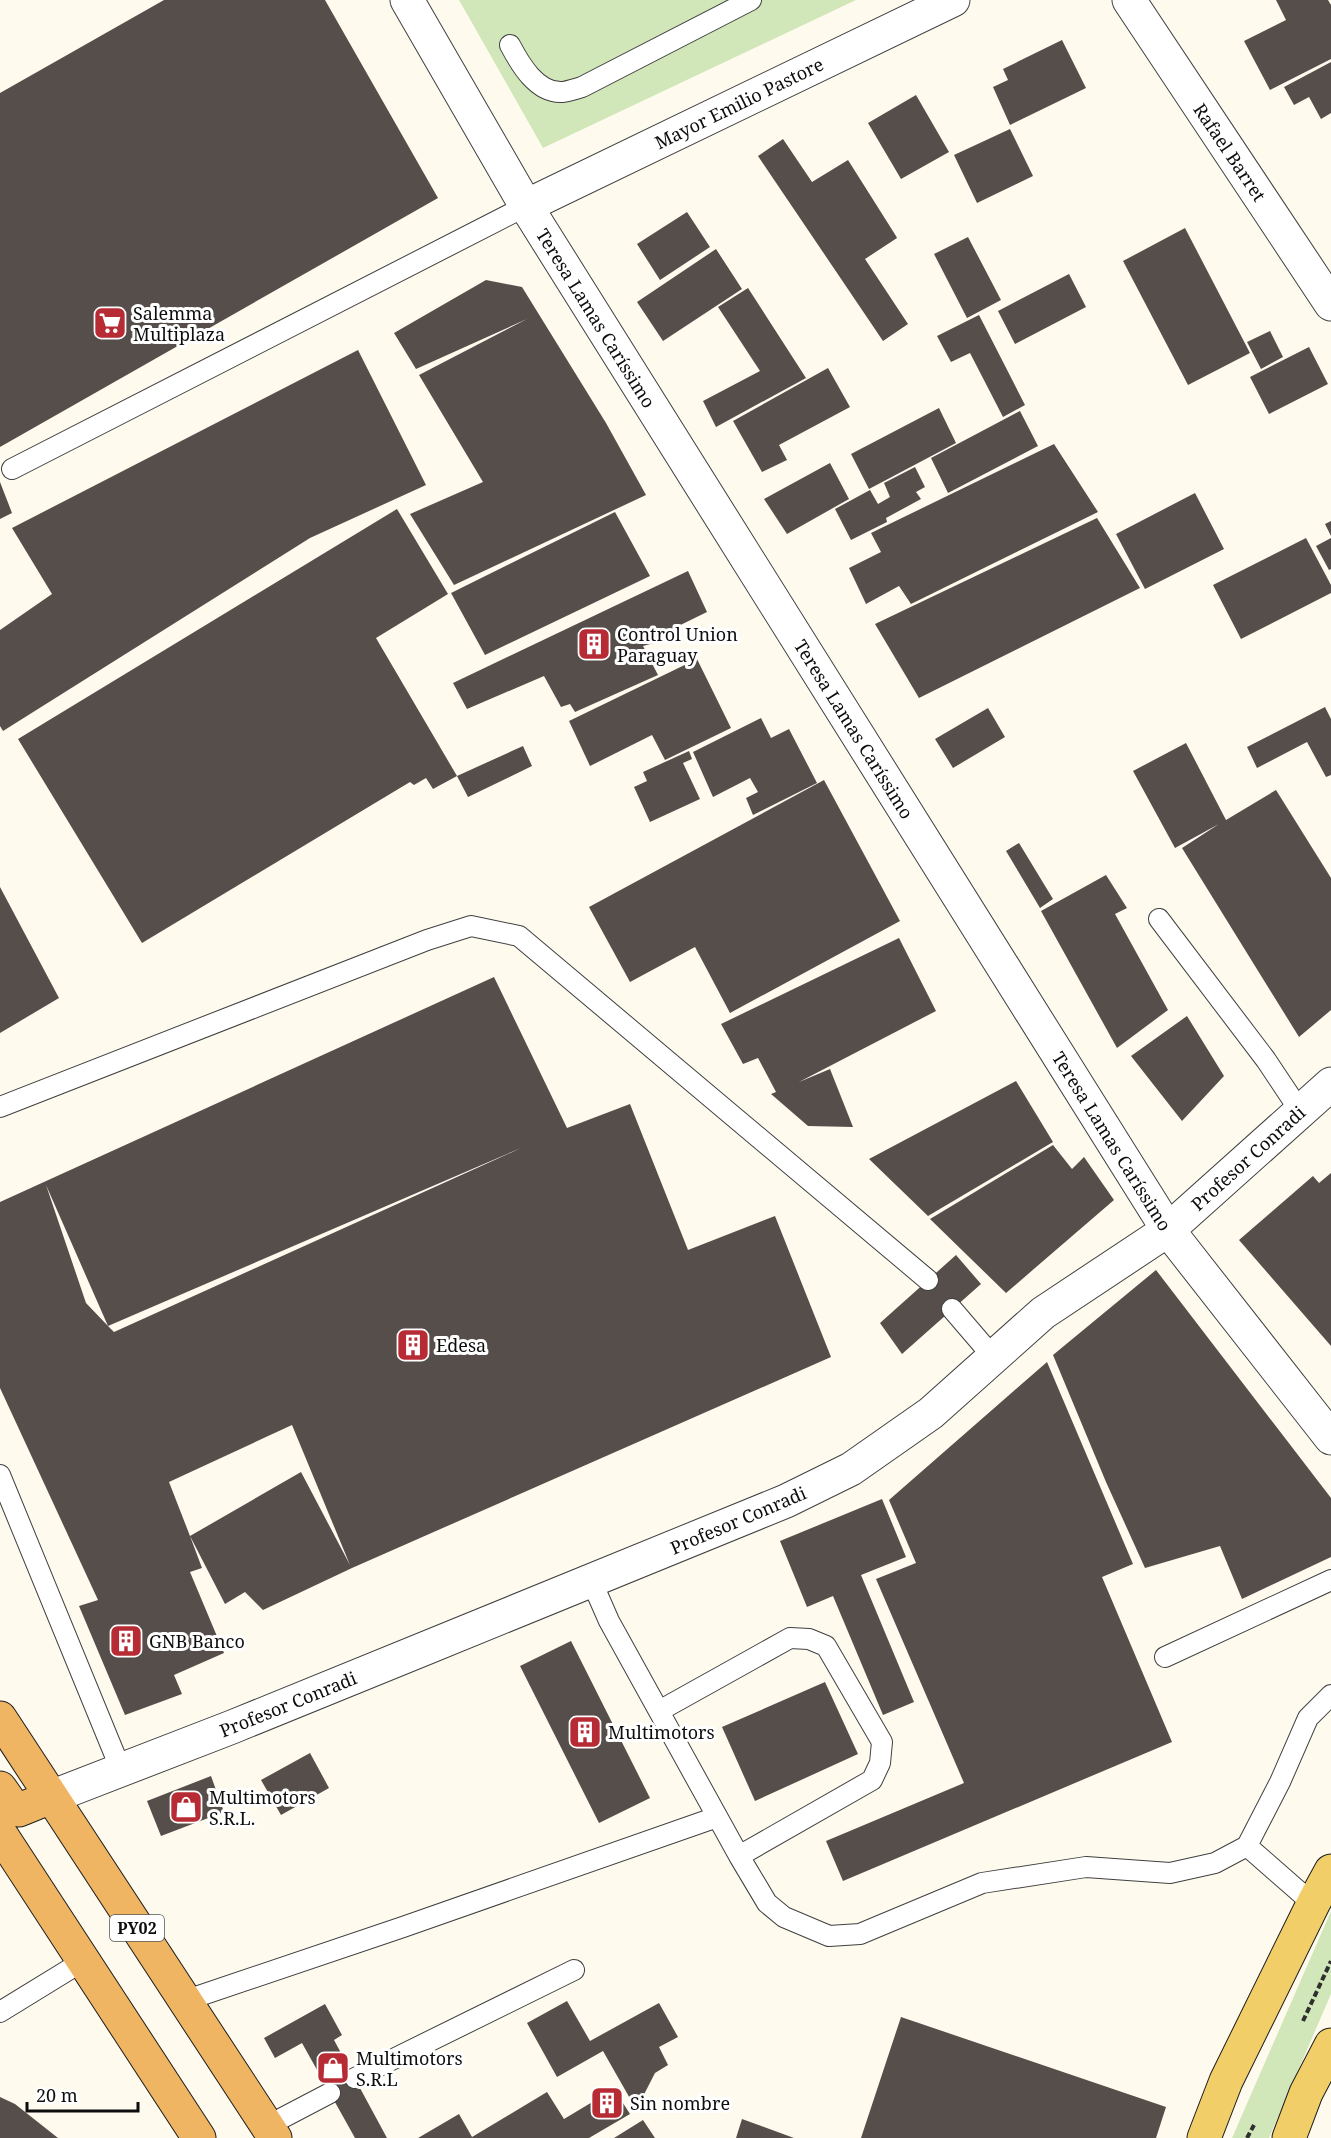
<svg xmlns="http://www.w3.org/2000/svg" width="1331" height="2138" font-family="'Noto Serif',serif">
<rect width="100%" height="100%" fill="#fefbee"/>
<path fill="#d2e7b9" d="M459,0H856L543,148Z
M1331,1911V1994L1269,2138H1232Z"/>
<path fill="#554e4a" fill-rule="evenodd" d="M164,0H325L438,198L0,447V93Z
M1276,0H1328L1331,5V59L1270,90L1244,41L1286,20Z
M1062,40L1086,88L1010,125L993,87L1008,80L1003,69Z
M1331,62V113L1321,119L1309,97L1294,105L1284,87Z
M916,95L949,152L901,179L868,123Z
M1010,129L1033,176L977,203L954,155Z
M783,139L812,182L848,160L896,236L897,238L865,259L908,324L883,341L758,156Z
M687,212L710,247L660,280L637,244Z
M1185,228L1250,353L1188,385L1123,261Z
M968,237L1001,300L967,318L934,254Z
M716,249L742,289L663,341L637,302Z
M1069,274L1086,307L1015,344L998,311Z
M486,280L522,287L606,423L646,495L454,585L410,514L483,482L419,375L527,319L416,369L394,333Z
M748,288L806,378L716,427L703,401L760,371L718,307Z
M979,315L1025,405L1003,417L970,353L951,362L937,336Z
M1270,331L1283,357L1261,369L1247,342Z
M1309,347L1328,384L1269,414L1250,377Z
M358,350L426,485L310,538L3,731L0,726V630L52,594L12,528Z
M828,368L850,407L779,445L787,460L762,472L733,421Z
M939,408L956,443L869,489L851,454Z
M1020,411L1038,446L948,493L931,458Z
M1054,444L1098,512L911,604L899,586L866,604L849,568L881,552L871,533Z
M830,463L849,499L787,534L764,499Z
M915,467L925,487L916,492L921,499L886,518L887,522L851,540L835,509L870,490L878,504L890,497L884,483Z
M0,482L12,513L0,519Z
M1195,493L1224,549L1145,589L1116,534Z
M397,509L448,594L376,638L457,776L433,789L426,778L414,785L410,782L142,943L18,739Z
M615,512L650,576L485,655L451,593Z
M1097,518L1140,588L919,698L875,624Z
M1331,521V536L1325,524Z
M1306,538L1331,585V593L1241,639L1213,585Z
M1331,538V569L1329,570L1316,546Z
M688,571L707,612L658,636L661,641L643,646L658,675L575,712L570,704L561,707L544,676L467,709L453,683Z
M697,659L731,728L665,760L652,735L590,766L569,721Z
M1325,707L1331,719V775L1326,777L1307,742L1257,768L1247,747Z
M988,708L1005,737L953,768L935,739Z
M761,718L771,738L789,729L817,783L753,815L746,798L758,792L750,778L713,797L693,752Z
M1186,743L1226,820L1276,790L1331,878V1010L1299,1037L1182,848L1219,824L1175,848L1133,771Z
M523,746L532,766L468,797L457,776Z
M689,751L692,759L683,763L700,799L650,822L634,787L647,781L643,772Z
M824,780L900,921L730,1013L695,947L630,982L589,907Z
M1019,843L1053,899L1040,908L1006,851Z
M1106,875L1127,908L1115,914L1168,1010L1117,1048L1041,911Z
M0,887L59,998L0,1033Z
M899,938L936,1011L799,1082L830,1069L853,1127L808,1126L771,1094L776,1092L758,1058L743,1064L721,1024Z
M494,977L567,1128L630,1104L688,1250L775,1216L831,1357L352,1568L263,1610L245,1592L225,1604L190,1536L202,1568L190,1572L224,1653L174,1675L182,1694L125,1715L79,1606L98,1600L0,1388V1202ZM521,1148L114,1332L108,1326ZM46,1185L108,1326L86,1303ZM292,1425L350,1565L301,1472L190,1536L169,1482Z
M1187,1016L1224,1076L1182,1121L1131,1056Z
M1016,1081L1053,1142L928,1216L869,1159Z
M1053,1145L1072,1169L1084,1157L1114,1200L1006,1293L930,1219Z
M1331,1173V1346L1239,1240L1313,1176L1319,1183Z
M956,1255L981,1284L902,1354L880,1323Z
M1156,1270L1331,1498V1557L1242,1599L1220,1546L1145,1568L1106,1482L1053,1355Z
M1047,1362L1133,1564L1102,1577L1172,1742L843,1881L826,1841L964,1783L876,1579L916,1563L889,1500Z
M882,1499L906,1557L861,1575L914,1702L883,1715L833,1596L807,1607L780,1541Z
M571,1641L650,1798L599,1823L520,1666Z
M825,1682L858,1754L755,1801L722,1727Z
M310,1753L329,1788L281,1815L261,1780Z
M211,1776L224,1812L161,1836L147,1801Z
M567,2001L590,2041L659,2003L678,2037L659,2047L668,2065L655,2073L635,2112L629,2108L632,2105V2102L603,2051L557,2077L527,2023Z
M325,2004L342,2035L334,2040L387,2138H355L302,2043L275,2058L264,2038Z
M901,2017L1166,2107L1156,2138H861Z
M614,2089L630,2114L589,2138H418L459,2114L472,2137L547,2092L564,2119Z
M0,2097L15,2104L58,2138H0Z
M742,2119L794,2138H736Z
M643,2120L655,2138H614Z"/>
<g fill="none" stroke-linecap="round" stroke-linejoin="round">
<g stroke="#404040" stroke-width="22">
<path id="service" d="M510,45C520,64 537,94 563,92C569,91 576,89 582,87L751,0
M12,469L526,206
M1159,919L1266,1060L1300,1111
M0,1107L427,940L471,926L519,936L928,1280
M952,1309L994,1358
M0,1475L121,1770
M591,1580L609,1621L739,1856L767,1903L784,1917L829,1936L860,1934L982,1883L1086,1867L1170,1873L1215,1863L1247,1846L1280,1782L1308,1718L1331,1695
M1165,1657L1331,1580
M659,1711L790,1638L809,1639L826,1646L882,1742L880,1763L872,1780L739,1856
M1247,1846L1303,1895L1314,1902
M184,2001L403,1927L717,1817
M0,2012L83,1961
M355,2078L574,1970
M267,2126L330,2093"/>
</g>
<g stroke="#404040" stroke-width="35">
<path id="minor" d="M1129,0L1331,304
M526,206L953,0
M51,1797L232,1727L426,1648L786,1501L851,1469L931,1413L1043,1313L1168,1230L1331,1084"/>
</g>
<g stroke="#404040" stroke-width="35">
<path id="tertiary" d="M407,0L526,206L1168,1230L1331,1438"/>
</g>
<g stroke="#1e1e1e" stroke-width="35">
<path id="primary" d="M1204,2138L1226,2081L1314,1902L1331,1871
M1289,2138L1306,2093L1331,2045"/>
</g>
<g stroke="#1e1e1e" stroke-width="35">
<path id="trunk" d="M0,1718L275,2138
M0,1788L14,1808L19,1810L51,1797
M0,1833L199,2138"/>
</g>
<path stroke="#2f2f2f" stroke-width="4" stroke-dasharray="6 3" stroke-linecap="butt" d="M1303,2021L1331,1961
M1247,2138L1254,2125"/>
<use href="#service" stroke="#fff" stroke-width="20"/>
<use href="#minor" stroke="#fff" stroke-width="33"/>
<use href="#tertiary" stroke="#fff" stroke-width="33"/>
<use href="#primary" stroke="#f2ce69" stroke-width="33"/>
<use href="#trunk" stroke="#f0b562" stroke-width="33"/>
</g>
<defs>
<g id="supermarket-square" transform="scale(1.725)"><rect x="-9" y="-9" width="18" height="18" rx="4" fill="#b72b35" stroke="#fff"/><path d="M-6-5.5h2.5l.6 2H6L4.5 2H-2.5L-4.4-4H-6ZM-1.5 3.2a1.3 1.3 0 1 0 .1 0ZM3 3.2a1.3 1.3 0 1 0 .1 0Z" fill="#fff"/></g>
<g id="building-square" transform="scale(1.725)"><rect x="-9" y="-9" width="18" height="18" rx="4" fill="#b72b35" stroke="#fff"/><path d="M-4-6H4V6H1V3H-1V6H-4ZM-2.5-4.3h1.7v1.8h-1.7ZM.8-4.3h1.7v1.8H.8ZM-2.5-1h1.7V.8h-1.7ZM.8-1h1.7V.8H.8Z" fill="#fff"/></g>
<g id="shop-square" transform="scale(1.725)"><rect x="-9" y="-9" width="18" height="18" rx="4" fill="#b72b35" stroke="#fff"/><path d="M-5-2.5h2.3a2.7 3.5 0 0 1 5.4 0H5L5.5 6h-11ZM-1.5-2.5h3a1.5 2.3 0 0 0-3 0Z" fill="#fff"/></g>
</defs>
<g fill-rule="evenodd">
<use href="#supermarket-square" x="110" y="323"/>
<use href="#building-square" x="594" y="644"/>
<use href="#building-square" x="413" y="1345"/>
<use href="#building-square" x="126" y="1641"/>
<use href="#building-square" x="585" y="1732"/>
<use href="#shop-square" x="186" y="1807"/>
<use href="#shop-square" x="333" y="2068"/>
<use href="#building-square" x="607" y="2103"/>
</g>
<g text-anchor="middle" dominant-baseline="central" stroke-width="6" stroke-linejoin="round" paint-order="stroke">
<rect fill="#fff" stroke="#565656" stroke-width="1.5" x="110" y="1915" width="54" height="26" rx="4.5"/>
<g font-size="16" font-weight="bold" fill="#0d0d0d">
<text x="137" y="1928">PY02</text>
</g>
<g font-size="18" fill="#0d0d0d" stroke="#fff">
<text transform="translate(739 103) rotate(-26)">Mayor Emilio Pastore</text>
<text transform="translate(1230 152) rotate(56)">Rafael Barret</text>
<text transform="translate(596 318) rotate(58)">Teresa Lamas Caríssimo</text>
<text transform="translate(854 729) rotate(58)">Teresa Lamas Caríssimo</text>
<text transform="translate(1112 1141) rotate(58)">Teresa Lamas Caríssimo</text>
<text transform="translate(1248 1158) rotate(-42)">Profesor Conradi</text>
<text transform="translate(738 1520) rotate(-23)">Profesor Conradi</text>
<text transform="translate(288 1704) rotate(-22)">Profesor Conradi</text>
</g>
<g font-size="18" fill="#0d0d0d" stroke="#fff" text-anchor="start">
<text x="133" y="313">Salemma<tspan x="133" dy="21">Multiplaza</tspan></text>
<text x="617" y="634">Control Union<tspan x="617" dy="21">Paraguay</tspan></text>
<text x="436" y="1345">Edesa</text>
<text x="149" y="1641">GNB Banco</text>
<text x="608" y="1732">Multimotors</text>
<text x="209" y="1797">Multimotors<tspan x="209" dy="21">S.R.L.</tspan></text>
<text x="356" y="2058">Multimotors<tspan x="356" dy="21">S.R.L</tspan></text>
<text x="630" y="2103">Sin nombre</text>
</g>
</g>
<path d="M27 2102v9h111v-9" fill="none" stroke="#0d0d0d" stroke-width="3"/>
<text x="36" y="2102" font-size="18" fill="#0d0d0d" stroke="#ffffff" stroke-width="4.5" paint-order="stroke">20 m</text>
</svg>
